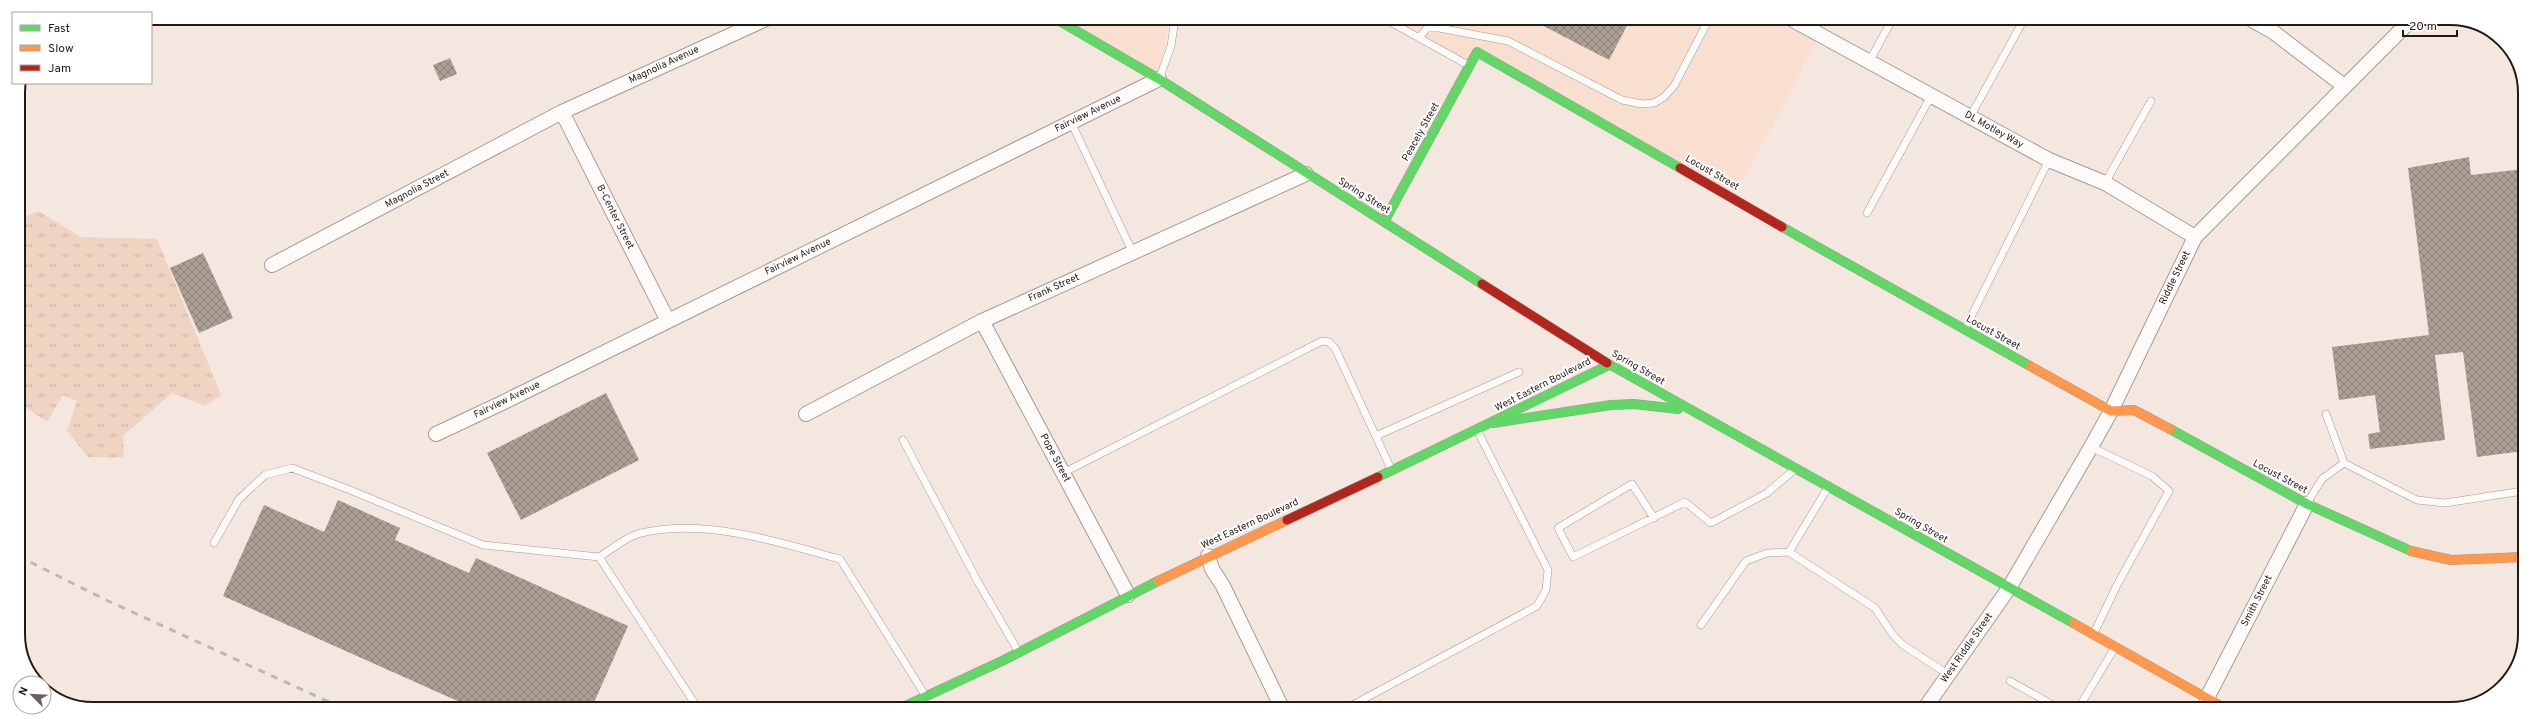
<svg xmlns="http://www.w3.org/2000/svg" width="2543" height="727" font-family="Overpass,sans-serif">
<defs>
<pattern id="grass-tufts" width="24" height="20" patternUnits="userSpaceOnUse"><rect width="24" height="20" fill="#f0d4c2"/><path d="M3 7l-1-3M5 7V3M7 7l1-3M15 17l-1-3M17 17v-4M19 17l1-3" fill="none" stroke="#ceb5a6"/></pattern>
<pattern id="building-cross-hatch" width="8" height="8" patternUnits="userSpaceOnUse"><rect width="8" height="8" fill="#ab9e95"/><path d="M0 0l8 8M0 8l8-8" fill="none" stroke="#8b8078"/></pattern>
</defs>
<rect width="100%" height="100%" fill="#f4e7df"/>
<path fill="#f8dfcf" d="M1056,19H1169L1159,79Z
M1385,19L1808,20L1824,28L1733,199L1477,52L1470,66Z"/>
<path fill="url(#grass-tufts)" d="M38,211L81,237L157,239L221,395L205,406L172,393L123,436L124,458L88,457L67,431L77,401L63,395L47,422L25,407L18,419V220Z"/>
<path fill="url(#building-cross-hatch)" d="M1532,20H1630L1609,60Z
M450,58L457,74L440,81L433,65Z
M2469,157L2471,175L2524,169L2523,451L2477,457L2463,352L2435,355L2445,440L2370,449L2368,434L2380,432L2375,395L2339,400L2332,347L2429,335L2408,168Z
M203,253L233,318L199,333L170,268Z
M606,393L639,460L521,520L487,453Z
M338,500L400,528L395,540L469,573L476,558L628,626L592,707H471L223,596L264,505L324,532Z"/>
<g fill="none" stroke-linecap="round" stroke-linejoin="round">
<g stroke="#a59b94" stroke-width="8">
<path id="lane" d="M1385,19L1468,65
M1419,38L1427,28H1439L1508,41L1622,100L1642,104L1654,103L1664,97L1674,86L1708,21
M1869,62L1892,20
M1160,77L1171,46L1175,19
M1970,117L2022,23
M1071,122L1133,253
M2105,183L2151,101
M1867,213L1931,96
M1965,329L2049,160
M2326,414L2344,463L2417,500L2445,503L2523,491
M1376,436L1519,372
M903,440L978,582L1018,651
M2091,447L2152,476L2169,491L2117,585L2094,633
M1063,473L1322,341L1329,342L1335,348L1391,469
M2307,503L2322,479L2344,463
M1654,518L1632,484L1558,528L1573,557L1685,502L1711,523L1767,493L1794,470
M214,543L239,499L265,475L292,468L350,490L483,545L599,557L697,707
M1789,552L1875,608L1893,635L1903,645L1949,675
M599,557C611,550 627,536 641,533C707,518 777,542 840,559L925,695
M1701,625L1746,561L1767,553L1789,552L1827,489
M2010,681L2060,709
M1347,708L1537,606L1546,590L1548,570L1477,430
M2078,709L2114,649"/>
</g>
<g stroke="#a59b94" stroke-width="16">
<path id="street" d="M1793,20L2049,160L2105,183L2195,237
M2252,20L2272,31L2344,86
M562,112L668,321
M272,265L562,112L766,19
M982,321L1128,595
M806,414L982,321L1306,174
M436,434L502,403L1159,79
M1208,556L1212,569L1223,586L1282,708
M2207,698L2307,504
M1925,708L2009,588L2091,447L2111,411L2195,237L2411,20"/>
</g>
<g stroke="#a59b94" stroke-width="10">
<path id="fast" d="M1056,19L1159,79L1482,284
M1384,222L1477,52L1680,168
M1782,227L2030,366
M1607,363L2073,623
M1493,423L1611,405L1634,404L1678,409
M2170,429L2307,504L2411,551
M1378,477L1609,365
M903,707L1002,661L1158,581"/>
</g>
<g stroke="#a59b94" stroke-width="10">
<path id="slow" d="M2030,366L2111,411L2134,410L2170,429
M2411,551L2451,560L2523,557
M1158,581L1287,520
M2073,623L2226,709"/>
</g>
<g stroke="#a59b94" stroke-width="10">
<path id="jam" d="M1680,168L1782,227
M1482,284L1607,363
M1287,520L1378,477"/>
</g>
<use href="#lane" stroke="#fdfbfa" stroke-width="7"/>
<use href="#street" stroke="#fdfbfa" stroke-width="14"/>
<use href="#fast" stroke="#63d668" stroke-width="9"/>
<use href="#slow" stroke="#ff974d" stroke-width="9"/>
<use href="#jam" stroke="#b3261e" stroke-width="9"/>
<path stroke="#bbb8b6" stroke-width="3" stroke-dasharray="7 7" stroke-linecap="butt" d="M18,556L106,600L340,707"/>
</g>
<g text-anchor="middle" dominant-baseline="central" stroke-width="4" stroke-linejoin="round" paint-order="stroke">
<g font-size="10" fill="#241a14" stroke="#fff">
<text transform="translate(664 65) rotate(-25)">Magnolia Avenue</text>
<text transform="translate(1088 114) rotate(-26)">Fairview Avenue</text>
<text transform="translate(1994 130) rotate(29)">DL Motley Way</text>
<text transform="translate(1421 132) rotate(-61)">Peacely Street</text>
<text transform="translate(1712 173) rotate(30)">Locust Street</text>
<text transform="translate(417 189) rotate(-28)">Magnolia Street</text>
<text transform="translate(1364 196) rotate(32)">Spring Street</text>
<text transform="translate(615 217) rotate(63)">B-Center Street</text>
<text transform="translate(798 257) rotate(-26)">Fairview Avenue</text>
<text transform="translate(2175 278) rotate(-64)">Riddle Street</text>
<text transform="translate(1054 288) rotate(-24)">Frank Street</text>
<text transform="translate(1993 333) rotate(29)">Locust Street</text>
<text transform="translate(1638 368) rotate(30)">Spring Street</text>
<text transform="translate(1543 385) rotate(-27)">West Eastern Boulevard</text>
<text transform="translate(507 400) rotate(-26)">Fairview Avenue</text>
<text transform="translate(1055 458) rotate(62)">Pope Street</text>
<text transform="translate(2280 477) rotate(28)">Locust Street</text>
<text transform="translate(1250 524) rotate(-25)">West Eastern Boulevard</text>
<text transform="translate(1921 526) rotate(30)">Spring Street</text>
<text transform="translate(2257 601) rotate(-63)">Smith Street</text>
<text transform="translate(1967 648) rotate(-55)">West Riddle Street</text>
</g>
</g>
<path d="M0 0H2543V727H0ZM93 25H2450A68 68 0 0 1 2518 93V634A68 68 0 0 1 2450 702H93A68 68 0 0 1 25 634V93A68 68 0 0 1 93 25Z" fill="#fff" fill-rule="evenodd"/>
<path fill="none" stroke="#241a14" stroke-width="2" d="M93 25H2450A68 68 0 0 1 2518 93V634A68 68 0 0 1 2450 702H93A68 68 0 0 1 25 634V93A68 68 0 0 1 93 25Z"/>
<rect x="12" y="12" width="140" height="72" fill="#ffffff" stroke="#a7a3a1"/>
<rect x="20" y="25" width="20" height="6" fill="#63d668" stroke="#a7a3a1"/>
<text x="48" y="32" font-size="12" fill="#241a14">Fast</text>
<rect x="20" y="45" width="20" height="6" fill="#ff974d" stroke="#a7a3a1"/>
<text x="48" y="52" font-size="12" fill="#241a14">Slow</text>
<rect x="20" y="65" width="20" height="6" fill="#b3261e" stroke="#a7a3a1"/>
<text x="48" y="72" font-size="12" fill="#241a14">Jam</text>
<g transform="translate(32 695) rotate(294)"><circle r="19" fill="#ffffff" stroke="#a7a3a1"/>
<path d="M0-3L7 15L0 10L-7 15Z" fill="#6d625b"/>
<text y="-6" font-size="11" font-weight="bold" text-anchor="middle" fill="#241a14">N</text>
</g>
<path d="M2403 30v6h54v-6" fill="none" stroke="#241a14" stroke-width="2"/>
<text x="2409" y="30" font-size="12" fill="#241a14" stroke="#ffffff" stroke-width="3" paint-order="stroke">20 m</text>
</svg>
